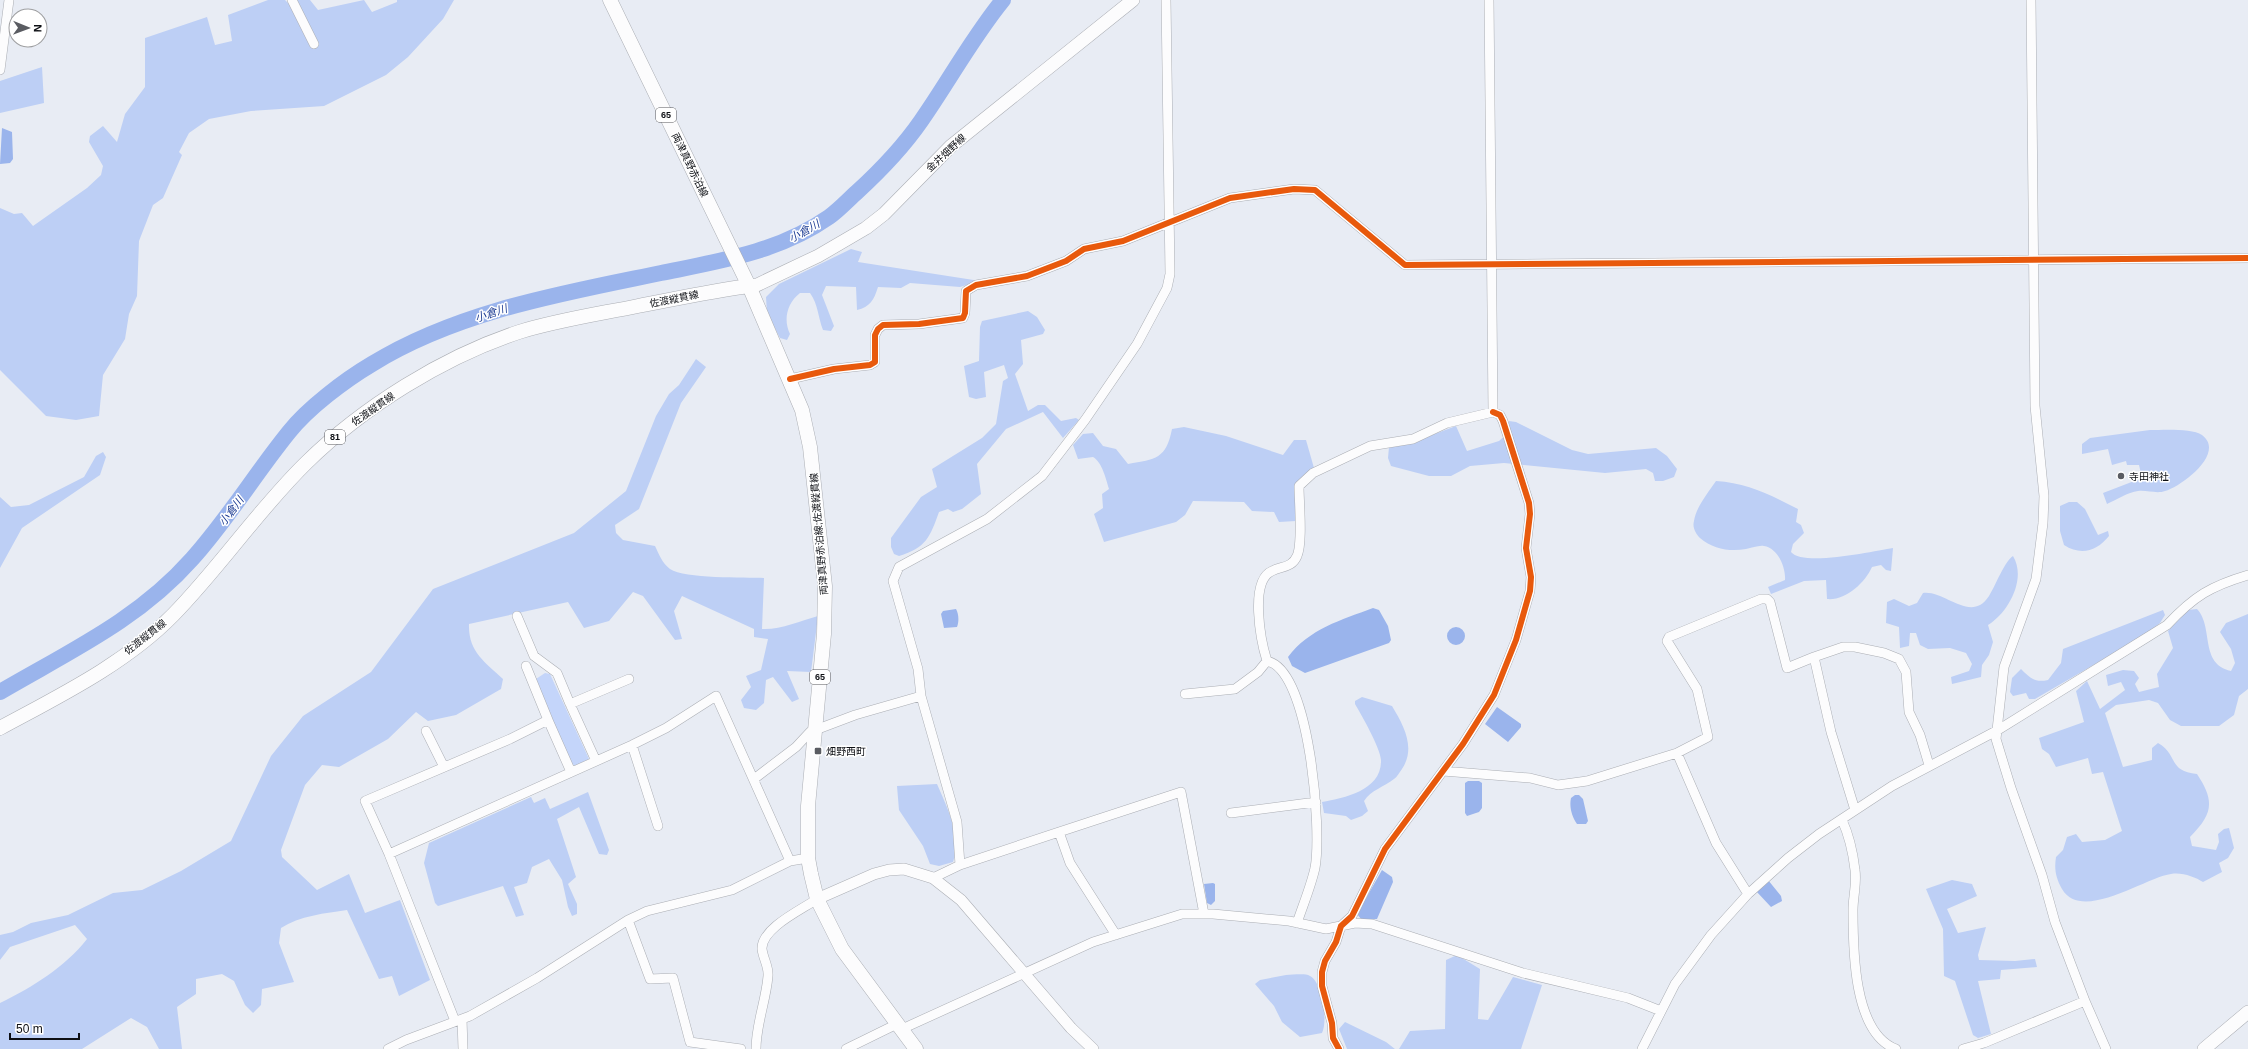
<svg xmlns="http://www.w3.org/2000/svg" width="2248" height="1049" font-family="Helvetica,'Noto Sans JP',sans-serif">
<rect width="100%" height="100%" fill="#e8ecf4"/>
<path fill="#c4d5fa" d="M545,673L550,674L589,759L575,766L568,760L536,679Z"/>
<path fill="#bdcff5" d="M268,0H285L289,4L294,0H310L318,10L364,0L372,12L397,2V0H454L443,19L408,57L386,75L324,106L251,111L209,119L189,133L179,152L182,155L163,198L153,205L139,241L137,296L129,314L125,339L103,375L99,416L76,420L46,416L0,370V208L14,214L22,213L33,226L87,188L101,175L103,166L89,142L90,136L103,126L117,142L125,114L145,87V38L207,17L215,45L232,41L228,15Z
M42,67L44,103L0,113V81Z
M851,249L862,252L858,262L980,281L960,287L910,283L901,288L878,287C874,300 870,307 857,310L856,287L826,286L822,295L834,326L831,331L823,330C818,317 818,304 810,293H800C787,303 783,320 790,334L787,340L780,338L767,313L766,297L779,284Z
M1028,311L1037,317L1045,330L1043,334L1021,340L1023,364L1015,374L1028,411L1038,405H1045L1061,421L1076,418L1079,420L1063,438L1043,412L1006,429L977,464L981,494L962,509L953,512L948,509L939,512C930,537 926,548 899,556L894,554L891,547V538L921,497L937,487L932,469L982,438L996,424L1003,381L1008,378L1004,365L984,372L986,397L976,399L969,397L964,366L979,361L980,327L982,321Z
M696,359L706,367L681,403L639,509L615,525L616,533L623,540L655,546C659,554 662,563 670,569C685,579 744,577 764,578L762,629C780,630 800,621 818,616L811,672L787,671L799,699L792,702L773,677L766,680L764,703L756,710L744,708L741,700L751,687L746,676L761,670L768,639L754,637V629L682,596L674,611L682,639L675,640L643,596L633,592L609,621L584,628L568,602L469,624C468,652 485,662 503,679L501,689L456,715L428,721L416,712L388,739L339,767L322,765L305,785L281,850L282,857L317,890L349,874L365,913L400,900L430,980L399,996L392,976L379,979L347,910C326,913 299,916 281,928L279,943L294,982L262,989L261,1005L253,1013L245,1005L234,981L222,974L196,979V994L177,1007L182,1049H159L147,1027L131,1018L82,1049H0V1003C33,987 65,967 87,939L75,925L10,947L0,960V935L13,932L31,923L68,915L113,893L142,890L181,871L231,841L271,756L303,716L371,672L433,589L574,533L626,491L656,416L669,394L679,385Z
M1509,421L1516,422L1572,450L1588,454L1656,448L1667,456L1677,469L1674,477L1663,481H1655L1653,473L1646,469L1605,473L1504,463L1470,466L1451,476H1429L1391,466L1388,458L1389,447L1408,444L1456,426L1467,451L1499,441L1510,431L1508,425Z
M1184,427L1226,436L1283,455L1294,440H1306L1314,468L1297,482L1296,521L1279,522L1274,512L1252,511L1244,502L1193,501L1185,515L1176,522L1104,542L1094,514L1103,508L1102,494L1109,489C1106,479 1102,462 1093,457L1078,459L1073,445L1083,434L1093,433L1103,446L1116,449L1128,464C1156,459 1166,459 1172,429Z
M2150,430C2163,430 2192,428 2202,435C2226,453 2182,486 2165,491C2157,494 2147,490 2138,491C2128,492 2116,500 2107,504L2103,493L2142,478L2139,465H2127L2126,461L2112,465L2108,449L2082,454V444L2090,438Z
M103,452L106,457L100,475L22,528L0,568V497L11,507L29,505L84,477L96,456Z
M1716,481C1747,483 1771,495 1798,509L1796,522L1801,525L1804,533L1793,544L1791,552C1803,567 1874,551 1893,548L1891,571L1886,570L1881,565L1872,567C1865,583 1845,601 1827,599L1826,580L1804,581L1771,594L1768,587L1785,580C1786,568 1778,548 1764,546C1759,545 1752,548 1746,549C1730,552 1713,549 1700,538C1696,534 1692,527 1694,521C1696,507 1708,493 1716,481Z
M2069,502H2077L2085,509L2098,535L2108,531L2109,536C2097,551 2081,556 2064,545L2060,531V506Z
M2013,556C2027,579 2008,613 1988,625L1993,642L1989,655L1982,665L1981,677L1952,684L1951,677L1969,671L1972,664L1966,653L1950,648L1928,649L1920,645L1916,633H1910L1909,646L1900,648L1899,627L1886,623L1887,602L1894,599L1909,606L1917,603L1923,593C1945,590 1971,624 1989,596C1996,585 2004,562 2013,556Z
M2197,609C2214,627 2199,664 2231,671L2235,663L2231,649L2220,632L2226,623L2248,614V689L2239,696L2234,715L2219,726H2181L2170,720L2158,703L2149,700L2116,705L2105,713L2123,767L2152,760V748L2158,743C2179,755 2167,771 2197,774C2215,801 2213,814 2190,837L2192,846L2216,850L2219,842L2218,834L2224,829L2229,828L2234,848L2228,858L2219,863L2222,872L2203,882C2195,877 2182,872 2171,874C2146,877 2082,923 2062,889C2056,878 2054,870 2056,857L2063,850L2067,837L2076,834L2082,842L2105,840L2122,831L2103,772L2092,774L2088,758L2056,767L2049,754L2042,749L2039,738L2084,722L2076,691L2087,681L2100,709L2125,690L2121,682L2108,686L2106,675L2123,670L2134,671L2139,678L2135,684L2139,692L2159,687L2157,674L2173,648L2168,631L2188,610Z
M2163,610L2165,615L2160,623L2145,635L2035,699H2029L2026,693L2013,696L2010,692L2012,678L2021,669C2030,678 2035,683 2048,680L2061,663L2063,649Z
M1362,697L1392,706C1404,726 1416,748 1402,769C1399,773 1397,777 1394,779C1384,787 1371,790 1364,801L1368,811L1362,816L1351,820L1346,816L1324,813L1322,802C1345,798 1382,790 1381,760C1380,747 1362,716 1355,704V701Z
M937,784C947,807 962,837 953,862L939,866L930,864L923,846L899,810L897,786Z
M588,792L609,850L607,855L599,854L579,807L557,819L576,877L568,884L577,904V914L572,916L568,907L562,880L549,859L532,867L527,883L514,887L524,915L516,917L503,886L438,906L435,903L424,863L429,843L531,797L534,803L545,798L550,809Z
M1952,880L1972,884L1977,896L1947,909L1958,933L1986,927L1978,955L1979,960L2015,961L2035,959L2037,967L2001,970L2000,979L1978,981L1991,1034L1978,1038L1973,1035L1955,981L1944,976L1943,929L1926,889Z
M1457,955L1480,969L1478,1019L1488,1020L1513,977L1542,985L1521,1049H1399L1410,1031L1445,1029L1446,960Z
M1286,975C1293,975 1305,973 1310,976C1323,983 1328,1021 1322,1033L1300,1037L1282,1022L1274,1006L1255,984L1260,980Z
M1345,1022L1386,1042L1395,1049H1347L1339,1029Z"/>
<path fill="#9ab4ec" d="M2,128L12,132L13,159L10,163L0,164Z
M1373,608L1379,610L1388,626L1391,640L1389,643L1305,673L1292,666L1288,657C1309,629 1341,620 1373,608Z
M956,609C959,614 959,622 957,627L944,628L941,614L943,611Z
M1447 636a9 9 0 1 1 18 0a9 9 0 1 1-18 0Z
M1497,707L1521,724V727L1508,742L1485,724Z
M1468,781H1479L1482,783V808L1479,812L1467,816L1465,813V783Z
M1575,795H1579L1583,799L1588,821L1586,824H1577C1572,817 1569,807 1571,798Z
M1382,870L1392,877L1393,882L1377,919H1361L1357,914Z
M1768,880L1781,896L1782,901L1771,907L1756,891Z
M1213,883L1215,884V901L1211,905L1207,903L1204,884Z"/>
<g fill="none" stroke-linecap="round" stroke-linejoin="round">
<path stroke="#9ab4ec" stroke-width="16" d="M0,692C70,651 138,620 192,559C228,519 255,474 289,432C308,408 345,380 372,364C458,311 564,293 661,273C720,261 779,252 829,217C839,210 848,200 857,192C881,170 903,147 921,121C949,81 972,38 1003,0"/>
<g stroke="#abaeb4" stroke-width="10">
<path id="minor" d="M292,0L314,44
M1489,0L1493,412
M2031,0L2035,406L2044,496L2043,523L2036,579L2004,667L1996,739L2011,788L2042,875L2055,922L2085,1001L2106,1049
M0,70L9,0
M790,379L834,369L870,365L875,362V335L878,329L883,325L919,324L963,318L965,313L966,291L976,285L1027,276L1066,261L1084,249L1123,241L1230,198L1294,189L1315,190L1405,265L2248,258
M517,616L534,656L557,673L570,704
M1814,657L1843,647H1855L1884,653L1899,659L1906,672L1909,712L1920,735L1929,765
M526,666L548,720
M1185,694L1235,689L1258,672L1267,661
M426,731L444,767
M632,745L658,826
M1677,753L1708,737L1697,689L1667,641L1669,637L1761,599H1767L1770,602L1787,668L1814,657L1831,732L1855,810
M596,761L570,704L629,679
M1443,771L1530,778L1558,785L1587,781L1677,753L1716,843L1748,894
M754,779L796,747L810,732L855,715L921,696
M1231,813L1316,802
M1842,820C1849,835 1853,853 1855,870C1857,883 1853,897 1853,910C1853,948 1853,1033 1896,1049
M389,854L632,745L666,728L716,696L790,861
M960,865L1059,832
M933,878L960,865L957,822L921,696L918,669L893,581L899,567L987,519L1042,476L1085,420L1137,344L1167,288L1170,274L1166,0
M628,920L650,979L673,978L690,1042L741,1049
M1297,923C1303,905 1311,886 1315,868C1322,830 1310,670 1267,661C1261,642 1249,581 1272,571C1281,566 1292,568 1297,556C1303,543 1299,502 1299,486L1313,473L1370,446L1413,439L1447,423L1493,412L1500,415L1503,421L1529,503L1530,514L1526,548L1531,577L1530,591L1516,640L1494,695L1463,744L1385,849L1352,916L1341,926L1336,942L1325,961L1322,972V986L1332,1023L1333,1038L1339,1049
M1116,935L1070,863L1059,832L1181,792L1204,914
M462,1019L463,1049
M455,1021L389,854L365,801L510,739L548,720L571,772
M902,1029L1093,942L1182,914H1213L1289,921L1326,929L1355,923L1372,924L1523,973L1628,998L1661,1011
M388,1049L406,1040L470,1016L537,978L628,920L647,911L732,890L790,861L808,858
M756,1049C756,1024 766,1001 768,976C769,967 763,958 762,949C761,928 803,909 817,899
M846,1049L897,1024
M1642,1049L1675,984L1711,935L1748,894L1788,858L1819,834L1892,786L1998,730L2167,625C2194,596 2211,586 2248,575
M1963,1049L1984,1043L2085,1001"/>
</g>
<g stroke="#abaeb4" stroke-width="12">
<path id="tertiary" d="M817,899L874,874L889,870L904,869L933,878L961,900L1071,1028L1093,1049"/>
</g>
<g stroke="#abaeb4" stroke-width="14">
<path id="secondary" d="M749,286L757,285L818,256L866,228L884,214L951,146L1133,0
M2204,1049L2248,1012"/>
</g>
<g stroke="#abaeb4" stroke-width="15">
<path id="primary" d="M610,0L749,286L802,410L810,447L825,586L824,634L808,806V858L811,874L817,899L842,949L916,1049
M0,728C59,696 125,664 173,615C220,567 258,510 306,463C363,407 443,357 519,332C558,320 599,314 638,306C675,299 711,291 749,286"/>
</g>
<use href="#minor" stroke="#fcfcfd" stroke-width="9"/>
<use href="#tertiary" stroke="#fcfcfd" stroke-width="11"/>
<use href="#secondary" stroke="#fcfcfd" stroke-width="13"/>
<use href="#primary" stroke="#fcfcfd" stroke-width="14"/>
<g stroke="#fff" stroke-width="8">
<path id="cycleway" d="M790,379L834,369L870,365L875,362V335L878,329L883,325L919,324L963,318L965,313L966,291L976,285L1027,276L1066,261L1084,249L1123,241L1230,198L1294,189L1315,190L1405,265L2248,258
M1339,1049L1333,1038L1332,1023L1322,986V972L1325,961L1336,942L1341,926L1352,916L1385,849L1463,744L1494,695L1516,640L1530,591L1531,577L1526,548L1530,514L1529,503L1503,421L1500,415L1493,412"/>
</g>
<use href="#cycleway" stroke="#e8590c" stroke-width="6"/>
</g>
<g fill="#5a5c62" stroke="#fff" stroke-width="1.5">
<circle cx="2121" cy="476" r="4"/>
<rect x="814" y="747" width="8" height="8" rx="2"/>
</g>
<g text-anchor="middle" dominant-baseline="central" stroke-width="3" stroke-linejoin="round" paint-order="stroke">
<g fill="#fff" stroke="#56575a" stroke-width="1">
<rect x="656" y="108" width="20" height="14" rx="3"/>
<rect x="325" y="430" width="20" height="14" rx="3"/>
<rect x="810" y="670" width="20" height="14" rx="3"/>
</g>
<g font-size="9" font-weight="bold" fill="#0d0f14">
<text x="666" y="115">65</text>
<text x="335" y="437">81</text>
<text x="820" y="677">65</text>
</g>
<g font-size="10" fill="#0d0f14" stroke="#fff">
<text transform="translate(946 153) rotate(-43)">金井畑野線</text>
<text transform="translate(690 165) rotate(64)">両津真野赤泊線</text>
<text transform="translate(674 299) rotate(-11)">佐渡縦貫線</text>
<text transform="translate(373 409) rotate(-35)">佐渡縦貫線</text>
<text transform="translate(819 534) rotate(-95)">両津真野赤泊線;佐渡縦貫線</text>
<text transform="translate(145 637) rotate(-38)">佐渡縦貫線</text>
</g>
<g font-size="10" fill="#0d0f14" stroke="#fff" text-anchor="start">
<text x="2129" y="476">寺田神社</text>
<text x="826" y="751">畑野西町</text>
</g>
<g font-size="11" font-style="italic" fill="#1a3a92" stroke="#fff">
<text transform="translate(804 231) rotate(-29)">小倉川</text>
<text transform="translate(491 313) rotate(-18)">小倉川</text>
<text transform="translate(231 511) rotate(-53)">小倉川</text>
</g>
</g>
<g transform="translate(28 28) rotate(91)"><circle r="19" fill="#ffffff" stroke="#9e9fa1"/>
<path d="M0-3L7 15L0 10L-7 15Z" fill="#5a5c62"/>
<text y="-6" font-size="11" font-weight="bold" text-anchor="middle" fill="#0d0f14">N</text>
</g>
<path d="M10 1033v6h69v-6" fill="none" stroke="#0d0f14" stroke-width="2"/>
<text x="16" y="1033" font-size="12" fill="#0d0f14" stroke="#ffffff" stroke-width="3" paint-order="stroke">50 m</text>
</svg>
